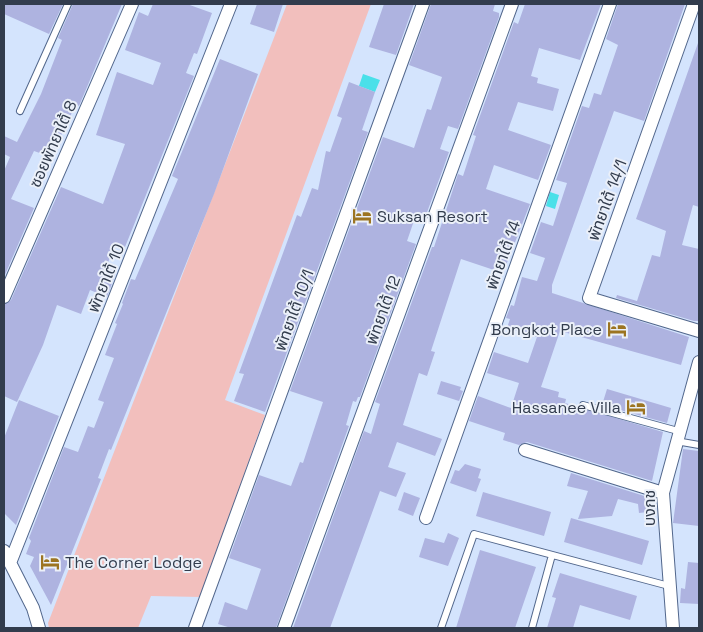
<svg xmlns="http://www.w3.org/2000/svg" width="703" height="632" font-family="'Space Grotesk','Noto Sans Thai',sans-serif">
<rect width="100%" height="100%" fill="#d4e4fd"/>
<path fill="#f2bfbd" d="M287,4H371L225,400L265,415L201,597L151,596L138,628H49L48,623Z"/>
<path fill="#4ae0e9" d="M363,74L380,80L375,92L359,86Z
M550,192L559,195L555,209L546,206Z"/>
<path fill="#aeb3e0" d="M4,4H63L49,34L4,14Z
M73,4H122L79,106L76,104L51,157L34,151L11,199L34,208L4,277V171L10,157L4,154V136L17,142L41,94L62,40L58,38Z
M153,4H187L212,13L197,54L194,53L186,73L194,76L125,247L115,244L106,268L116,272L107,297L90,290L81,314L57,305L43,345L17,402L4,396V305L11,300L61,187L103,204L125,144L96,135L117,72L153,85L161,63L125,50L139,12L148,16Z
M257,4H283L274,32L250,24Z
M384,4H414L396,55L369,47Z
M431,4H495L493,11L499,13V17L458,129L448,126L440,149L449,152L443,169L426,215L417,212L407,241L416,244L360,397H358L356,402L353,401L346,425L349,426L276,628H231L218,624L225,602L247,610L261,569L229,558L259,475L291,486L300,462L303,463L323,402L290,391L383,137L414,148L427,109L431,110L442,77L409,65Z
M525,4H601L580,60L539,48L531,76L538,78L537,83L559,89L553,111L518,102L508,130L551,145L538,180L494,165L486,189L530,204L503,273L461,259L431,351L435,352L427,376L419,373L403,425L442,439L435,456L397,442L388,467L406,473L396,497L380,491L330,628H293L364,431L371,434L380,404L375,402L432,247H434L458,174L463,176L476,136L473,135L514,22L518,24Z
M618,4H685L644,121L614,111L552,285V293L689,337L681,365L560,331L541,387L559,392L558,397L566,399L565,403L663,432L652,481L527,442L519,445L503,440L505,433L469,421L478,396L511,408L519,383L487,373L494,352L528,363L537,337L507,328L510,319L506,318L511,305L514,306L522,277L537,281L545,258L530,253L541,222L553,226L567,183L556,180L582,106L589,108L594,93L601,95L618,45L606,39Z
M698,43L699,207L693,205L682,245L699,249V321H694L616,298L617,295L637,301L652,255L660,257L666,231L636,219Z
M220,59L258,74L214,194L111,450L109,449L98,478L101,479L51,605L30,566L34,557L26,554L31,541L29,538L64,447L78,452L88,426L94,428L104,402L98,400L114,358L105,355L117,324L115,323L123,304L122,303L131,279L135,280L178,179L172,176Z
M349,82L375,92L362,130L368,132L265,412L234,401L244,374L239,373L297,215L301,217L312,188L318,190L326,151L330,152L342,118L337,116Z
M441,381L461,387L460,390L463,391L459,401L437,394Z
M607,389L671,408L667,423L602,405Z
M19,400L59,416L16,525L4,513V438Z
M683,449L699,451V526L673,523Z
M465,464L481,469L478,478L481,479L476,492L450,483L455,470L459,471Z
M571,473L654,499L656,511L639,513L638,504L618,499L612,516L578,519L588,491L567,486Z
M404,492L420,498L413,516L398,510Z
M483,492L551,512L544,536L476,516Z
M571,518L649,541L642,565L564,542Z
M448,533L459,538L448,566L419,557L425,538L444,543Z
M480,550L536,567L515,628H456Z
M688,562L699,563V604L680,603L681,588L685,589Z
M560,573L637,596L630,620L580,605L573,628H547L556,598L552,597Z"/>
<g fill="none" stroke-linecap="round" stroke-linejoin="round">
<g stroke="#52678c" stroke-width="8">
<path id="service" d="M20,111L68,4
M583,405L678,431
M676,441L699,445
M441,628L474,534L669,586
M532,628L552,555"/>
</g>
<g stroke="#52678c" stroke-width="14">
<path id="minor" d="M694,4L589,298L699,331
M4,297L132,4
M525,450L663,493
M426,518L610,4
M4,551L33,608L39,628
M10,563L231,4
M195,628L423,4
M284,628L512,4
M673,628L663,493L699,362"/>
</g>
<use href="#service" stroke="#fff" stroke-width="6"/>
<use href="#minor" stroke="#fff" stroke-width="12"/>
</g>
<defs>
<g id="hotel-bare" transform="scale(1.5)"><path d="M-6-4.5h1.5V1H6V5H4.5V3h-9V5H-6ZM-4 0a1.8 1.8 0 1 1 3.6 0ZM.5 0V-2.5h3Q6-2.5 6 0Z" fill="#9c7421" stroke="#ebf0f9" stroke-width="2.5" paint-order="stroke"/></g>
</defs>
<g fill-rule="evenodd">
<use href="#hotel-bare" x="362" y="216"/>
<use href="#hotel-bare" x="617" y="329"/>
<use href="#hotel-bare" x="636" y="407"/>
<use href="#hotel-bare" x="50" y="562"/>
</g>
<g text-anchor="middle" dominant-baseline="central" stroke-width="4" stroke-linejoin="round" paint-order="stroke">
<g font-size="16" fill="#323c4d" stroke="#ebf0f9">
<text transform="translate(53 144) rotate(-66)">ซอยพัทยาใต้ 8</text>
<text transform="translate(607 200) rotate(-70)">พัทยาใต้ 14/1</text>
<text transform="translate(503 255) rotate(-70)">พัทยาใต้ 14</text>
<text transform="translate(106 278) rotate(-68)">พัทยาใต้ 10</text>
<text transform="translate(294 310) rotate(-70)">พัทยาใต้ 10/1</text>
<text transform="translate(383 310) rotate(-70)">พัทยาใต้ 12</text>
<text transform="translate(649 508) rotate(-90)">บงกช</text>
</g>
<g font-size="16" fill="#323c4d" stroke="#ebf0f9" text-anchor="start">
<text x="377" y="216">Suksan Resort</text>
<text x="602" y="329" text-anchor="end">Bongkot Place</text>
<text x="621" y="407" text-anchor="end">Hassanee Villa</text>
<text x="65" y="562">The Corner Lodge</text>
</g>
</g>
<rect width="703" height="632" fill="none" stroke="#323c4d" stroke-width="10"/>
</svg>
